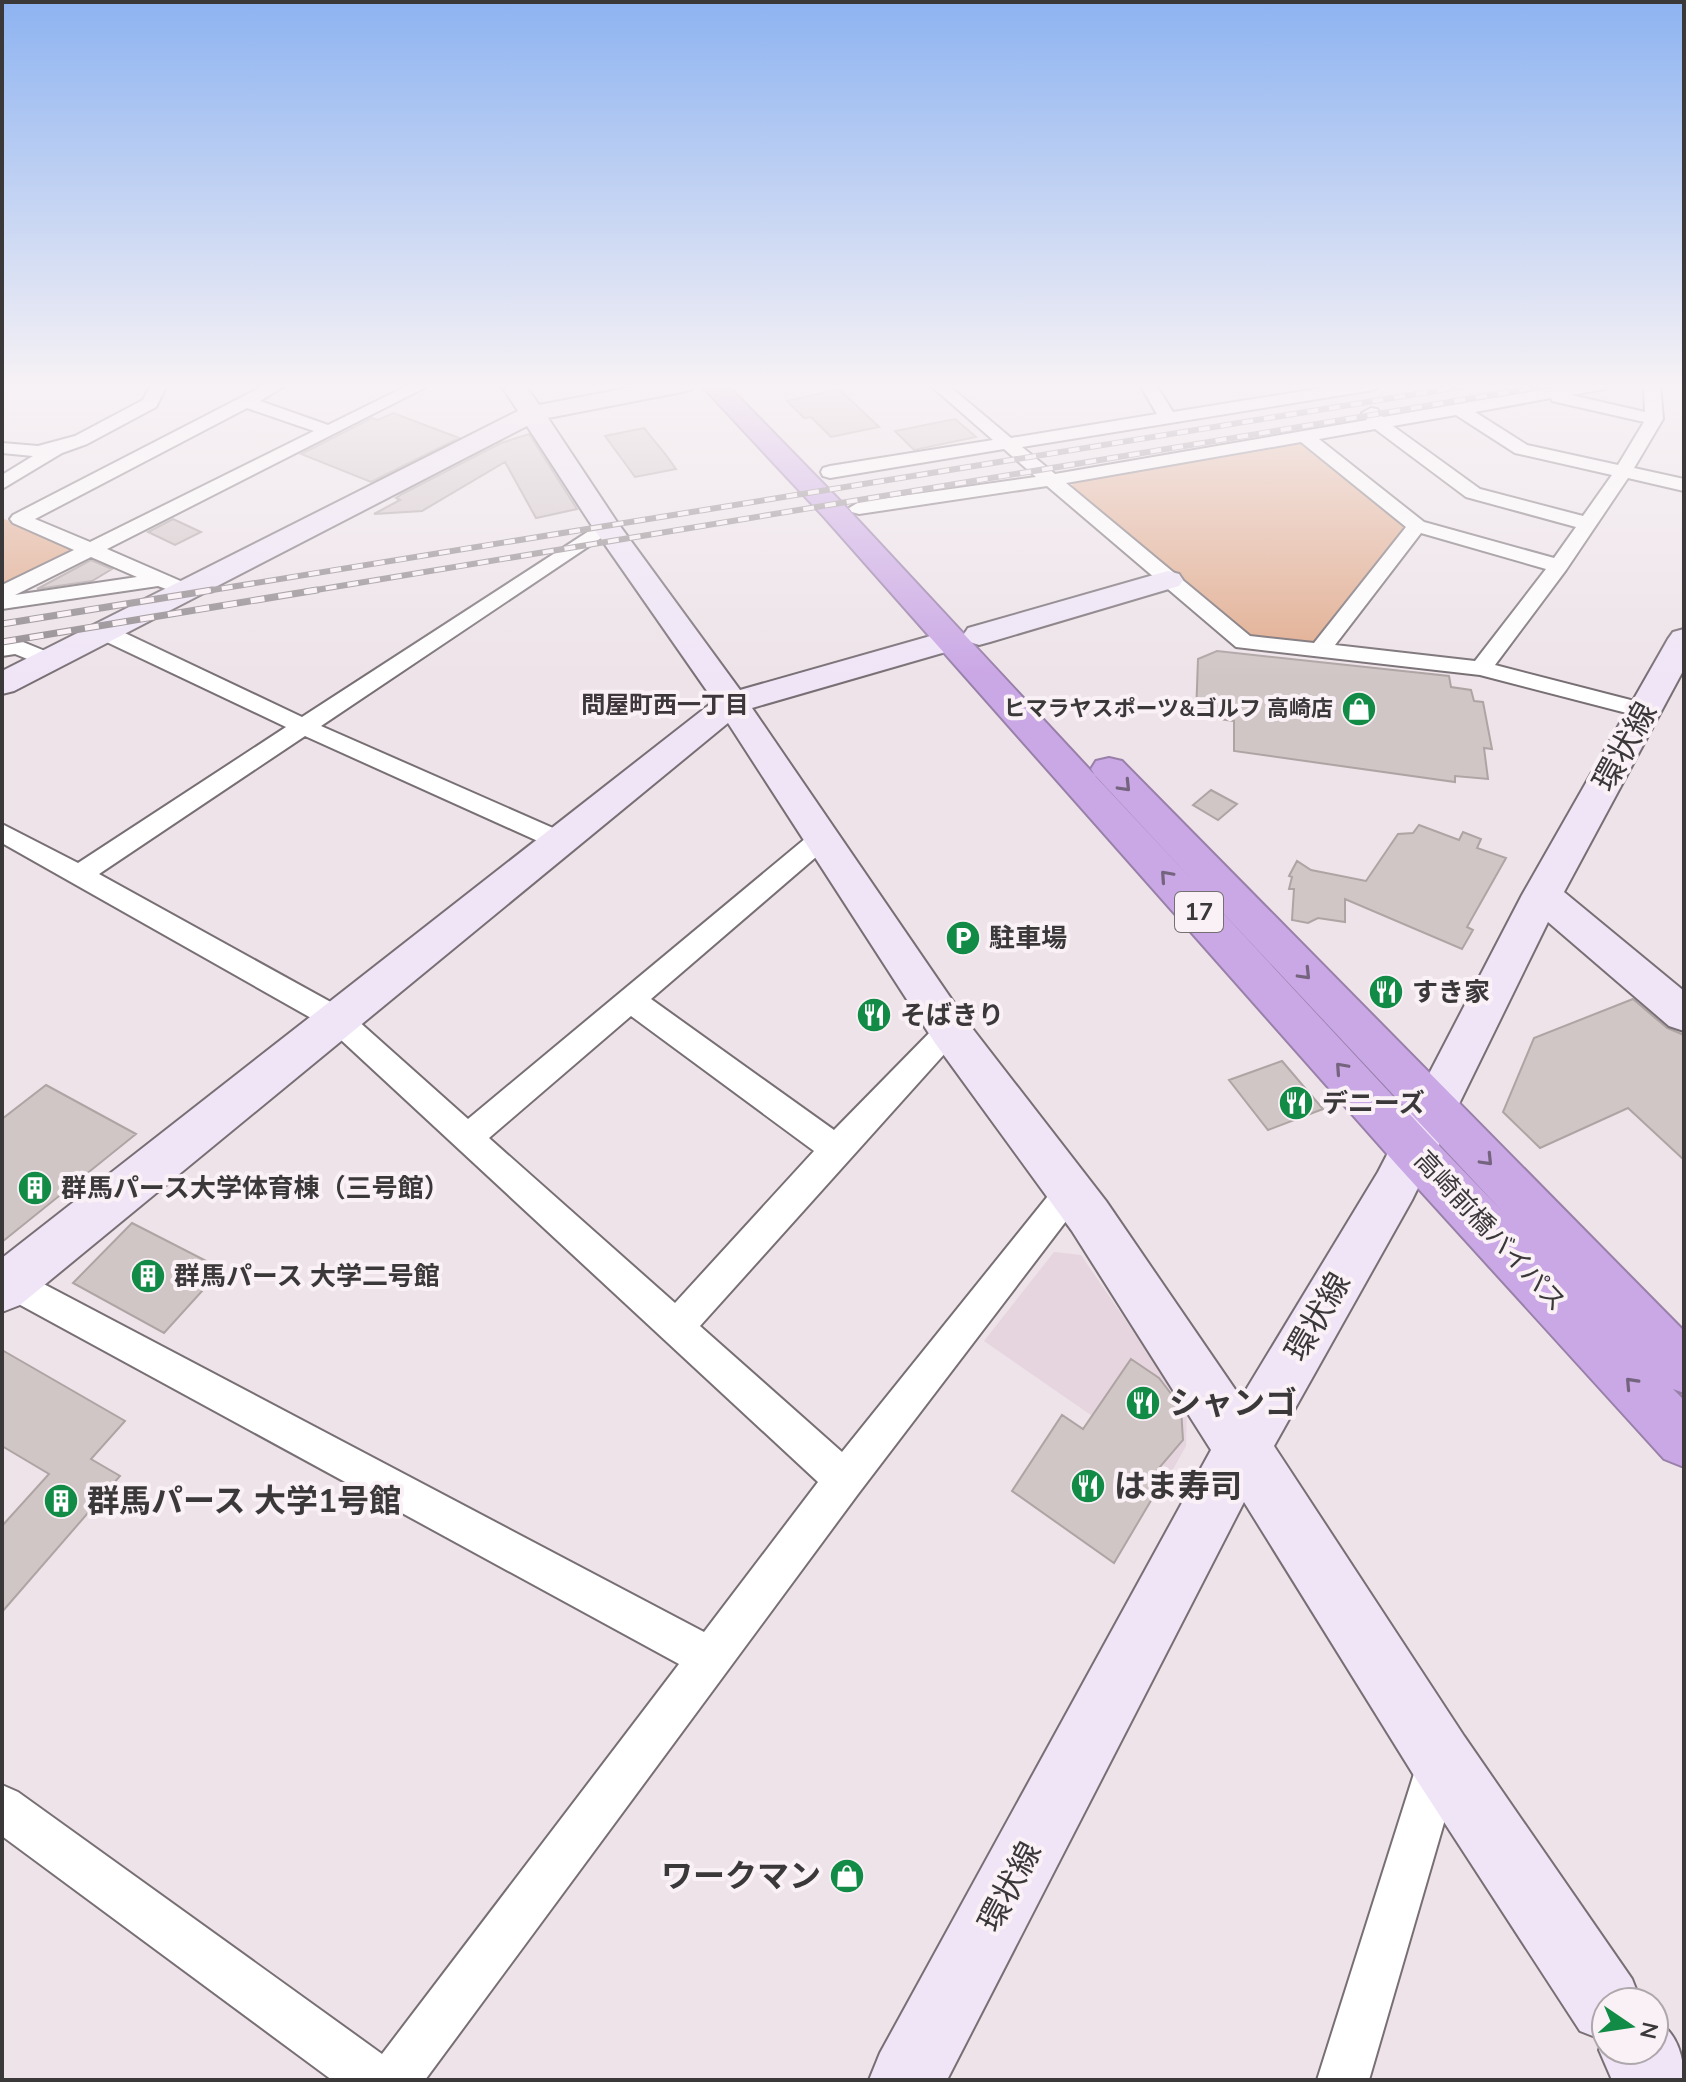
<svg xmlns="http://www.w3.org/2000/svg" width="1686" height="2082" font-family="'Nunito Sans','Noto Sans JP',sans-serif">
<rect width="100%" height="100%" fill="#ede3e8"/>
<path fill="#e6d5de" d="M1054,1252L1081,1255L1187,1410L1186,1446L1172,1471L984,1341Z"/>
<path fill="#e1ac8e" d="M1295,442L1306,445L1407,527L1314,643L1261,640L1247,635L1072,486L1074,481Z
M2,518L75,549L2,586Z"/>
<path fill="#d1c6c6" stroke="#aea4a4" stroke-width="2" d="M839,389L879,427L831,437L811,417L804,418L787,401Z
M393,413L459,438L371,482L301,454L372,418L378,420Z
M955,419L976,437L914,450L895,431Z
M644,428L666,455L676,469L635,477L605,436Z
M529,434L577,509L536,518L505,462L422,511L374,514L400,500L396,498L402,494L501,443Z
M173,519L201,532L175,545L148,532Z
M91,560L112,569L92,581L37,589Z
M1217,651L1449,676L1451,687L1471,690L1474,701L1483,702L1492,749L1484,748L1488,779L1455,776V782L1234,751V721L1196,716L1198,659Z
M1211,790L1237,804L1218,820L1193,805Z
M1419,825L1459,840L1463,832L1481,839L1477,848L1506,858L1467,927L1473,930L1462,949L1345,899V922L1318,918L1308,923L1292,920L1294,889H1289L1292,877L1289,876L1297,861L1311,870L1366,881L1398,834L1413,833Z
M1633,999L1667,1028L1684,1035V1160L1628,1108L1540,1148L1503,1112L1534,1038Z
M1282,1061L1323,1109L1268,1130L1229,1080Z
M46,1085L136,1134L2,1242V1119Z
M132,1223L222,1269L164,1333L73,1283Z
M2,1350L125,1421L91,1459L120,1476L2,1612V1526L49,1474L2,1446Z
M1131,1359L1159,1378L1172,1395L1181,1409L1183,1440L1153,1475L1162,1482L1114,1563L1012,1491L1062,1415L1083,1429Z"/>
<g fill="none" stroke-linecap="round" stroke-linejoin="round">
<g stroke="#776f74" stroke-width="4">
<path id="street" d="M151,385L166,387L156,407L87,444L62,453L2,489V475L33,456L2,453V443L38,446L75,436L143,400Z
M265,385H286L260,401L328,425L409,385H430L107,549L192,586L195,590L192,594L185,596L158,586L2,609V585L74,550L13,523L10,519L13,515ZM247,408L314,431L90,542L35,519ZM91,557L137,577L15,595Z
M930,385H948L1011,438L1157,414L1140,385H1156L1173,412L1341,385H1381L1373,390L1022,447L1055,474L1367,420L1362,413L1371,408L1377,409L1383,417L1569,385H1607L1605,389L1571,395L1645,412L1644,385H1660L1663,419L1634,468L1684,479V491L1628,478L1566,570L1495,665L1654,706L1658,711L1654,716L1646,718L1480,675L1236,647L1047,486L859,514L852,512L849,508L859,502L1036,477L1004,449L830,478L823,476L821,472L823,468L830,466L993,440ZM1551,398L1552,401L1644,422L1618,465L1527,445L1475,412ZM1456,415L1515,453L1612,475L1583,516L1480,489L1393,426ZM1375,429L1466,497L1576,527L1554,558L1424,522L1319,439ZM1301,442L1406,527L1314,643L1250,636L1066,483ZM1421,533L1546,569L1475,661L1335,645Z
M606,520L613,522L616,526L613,530L321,726L569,835L573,841L569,847L560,850L551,847L305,736L99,874L347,1011L468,1119L812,833L821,830L830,833L834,839L830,845L651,999L834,1130L939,1023L950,1020L961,1023L965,1031L700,1326L842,1452L1060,1181L1072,1177L1084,1181L1089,1191L858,1494L425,2080H332L2,1836V1785L18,1792L382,2054L679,1664L2,1295V1262L704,1632L818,1482L327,1027L2,843V824L78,863L286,727L94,636L91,631L94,626H110L302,717ZM631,1016L814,1151L675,1303L489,1138Z
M18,640L55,655L58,660L47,667L15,654L2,656V642Z
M1440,1739L1456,1745L1462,1761L1369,2080H1317L1418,1761L1424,1745Z"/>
</g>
<g stroke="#776f74" stroke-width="4">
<path id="secondary" d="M501,385H525L539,405L643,385H694L691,390L682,392L548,418L617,522L740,690L941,633L952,630L964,634L968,628L1157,574L1168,571L1179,574L1183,580L1179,586L990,642L979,645L967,641L963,647L752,708L965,1019L1106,1201L1241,1398L1378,1172L1522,895L1668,639L1673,632L1684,629V669L1564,892L1684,991V1031L1669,1026L1548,922L1412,1200L1274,1446L1464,1736L1632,1979L1641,2002H1606V2050H1654V2020C1677,2030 1684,2058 1684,2080H1612L1599,2050L1603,2040L1580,2031L1418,1782L1244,1502L947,2080H869L880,2053L1211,1450L1072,1231L935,1043L728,723L20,1305L2,1312V1258L714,701L592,526L527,426L14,691L2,694V671L518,411Z"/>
</g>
<g stroke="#9880a9" stroke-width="4">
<path id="highway" d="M701,385H727L844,505L1430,1136L1502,1211L1096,777L1091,769L1096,761L1109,758L1122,761L1684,1331V1393L1673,1389L1684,1400V1467L1664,1459L1396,1164L824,517Z"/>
</g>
<use href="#street" fill="#fff" fill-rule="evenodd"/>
<use href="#secondary" fill="#efe5f7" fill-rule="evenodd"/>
<use href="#highway" fill="#caa7e5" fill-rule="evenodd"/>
<g stroke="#90898d" stroke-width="6">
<path id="rail-far1" d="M200,592L1472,385
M304,592L1552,385"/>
</g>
<g stroke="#90898d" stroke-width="7">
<path id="rail" d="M2,624L212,590
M2,642L317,590"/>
</g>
<use href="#rail-far1" stroke="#faf1f6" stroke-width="4" stroke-dasharray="11" stroke-linecap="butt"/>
<use href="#rail" stroke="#faf1f6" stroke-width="5" stroke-dasharray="14" stroke-linecap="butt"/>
</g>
<defs><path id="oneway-chevron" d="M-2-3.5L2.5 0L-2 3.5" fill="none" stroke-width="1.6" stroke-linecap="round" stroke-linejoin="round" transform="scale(2)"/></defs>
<g stroke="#74647e">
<use href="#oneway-chevron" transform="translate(1125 786) rotate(46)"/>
<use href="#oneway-chevron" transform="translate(1166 876) rotate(-132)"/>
<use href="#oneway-chevron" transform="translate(1305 974) rotate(46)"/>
<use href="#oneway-chevron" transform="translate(1341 1068) rotate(-132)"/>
<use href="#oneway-chevron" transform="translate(1487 1160) rotate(46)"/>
<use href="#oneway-chevron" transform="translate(1631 1383) rotate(-133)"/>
</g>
<linearGradient id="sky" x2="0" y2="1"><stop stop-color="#8db3f1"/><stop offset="0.57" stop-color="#f7f2f5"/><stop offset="1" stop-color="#f7f2f5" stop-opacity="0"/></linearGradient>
<rect width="1686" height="677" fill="url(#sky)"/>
<defs>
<g id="shop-disc" transform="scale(1.8)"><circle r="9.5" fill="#118b45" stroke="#faf1f6"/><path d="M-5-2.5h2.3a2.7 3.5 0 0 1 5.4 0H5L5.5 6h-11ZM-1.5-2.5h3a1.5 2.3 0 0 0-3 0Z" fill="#fff"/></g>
<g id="parking-disc" transform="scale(1.8)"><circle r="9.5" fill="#118b45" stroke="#faf1f6"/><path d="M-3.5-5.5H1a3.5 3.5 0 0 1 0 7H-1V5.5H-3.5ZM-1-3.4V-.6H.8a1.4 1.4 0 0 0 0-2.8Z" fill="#fff"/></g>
<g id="restaurant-disc" transform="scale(1.8)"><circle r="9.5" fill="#118b45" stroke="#faf1f6"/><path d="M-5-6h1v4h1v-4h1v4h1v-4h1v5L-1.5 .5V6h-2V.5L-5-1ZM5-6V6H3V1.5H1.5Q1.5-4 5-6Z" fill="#fff"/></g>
<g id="building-disc" transform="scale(1.8)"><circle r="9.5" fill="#118b45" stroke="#faf1f6"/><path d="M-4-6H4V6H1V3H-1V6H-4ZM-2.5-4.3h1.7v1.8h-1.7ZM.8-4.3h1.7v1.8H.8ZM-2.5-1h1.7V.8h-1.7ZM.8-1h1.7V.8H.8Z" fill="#fff"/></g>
</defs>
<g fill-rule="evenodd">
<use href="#shop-disc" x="1359" y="709"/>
<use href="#parking-disc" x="963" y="938"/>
<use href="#restaurant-disc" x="1386" y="992"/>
<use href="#restaurant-disc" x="874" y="1015"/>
<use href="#restaurant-disc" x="1296" y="1103"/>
<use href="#building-disc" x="35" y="1188"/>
<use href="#building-disc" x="148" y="1276"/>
<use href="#restaurant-disc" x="1143" y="1403"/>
<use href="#restaurant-disc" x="1088" y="1486"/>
<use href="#building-disc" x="61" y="1501"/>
<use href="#shop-disc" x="847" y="1876"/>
</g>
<g text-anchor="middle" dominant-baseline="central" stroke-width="8" stroke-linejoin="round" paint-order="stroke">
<g font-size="22" font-weight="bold" fill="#3b383a" stroke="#faf1f6" text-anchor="end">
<text x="1333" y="709">ヒマラヤスポーツ&amp;ゴルフ 高崎店</text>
</g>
<g font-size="24" font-weight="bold" fill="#3d363a" stroke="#faf1f6">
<text x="665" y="705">問屋町西一丁目</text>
</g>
<rect fill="#faf1f6" stroke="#747072" stroke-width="2" x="1175" y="892" width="48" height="40" rx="6"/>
<g font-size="24" font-weight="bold" fill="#3b383a">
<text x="1199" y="912">17</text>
</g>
<g font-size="26" font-weight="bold" fill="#3b383a" stroke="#faf1f6" text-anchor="start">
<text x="989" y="938">駐車場</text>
<text x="1412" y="992">すき家</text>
<text x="900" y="1015">そばきり</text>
<text x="1322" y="1103">デニーズ</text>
<text x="61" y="1188">群馬パース大学体育棟（三号館）</text>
<text x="174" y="1276">群馬パース 大学二号館</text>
</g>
<g font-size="26" fill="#3b383a" stroke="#faf1f6">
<text transform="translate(1490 1231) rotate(47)">高崎前橋バイパス</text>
</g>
<g font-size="32" fill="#3b383a" stroke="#faf1f6">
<text transform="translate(1625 747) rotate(-61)">環状線</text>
<text transform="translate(1318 1317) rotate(-60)">環状線</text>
<text transform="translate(1010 1887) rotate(-62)">環状線</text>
</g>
<g font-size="32" font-weight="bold" fill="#3b383a" stroke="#faf1f6" text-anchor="start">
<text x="1169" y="1403">シャンゴ</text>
<text x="1114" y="1486">はま寿司</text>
<text x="87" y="1501">群馬パース 大学1号館</text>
<text x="821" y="1876" text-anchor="end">ワークマン</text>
</g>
</g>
<rect width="1686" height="2082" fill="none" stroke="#3b383a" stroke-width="8"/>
<g transform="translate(1630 2026) rotate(103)"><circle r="38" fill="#faf1f6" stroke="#aea7ab" stroke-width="2"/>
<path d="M0-6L14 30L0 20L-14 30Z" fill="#118b45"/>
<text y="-12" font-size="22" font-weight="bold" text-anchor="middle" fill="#3b383a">N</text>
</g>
</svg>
